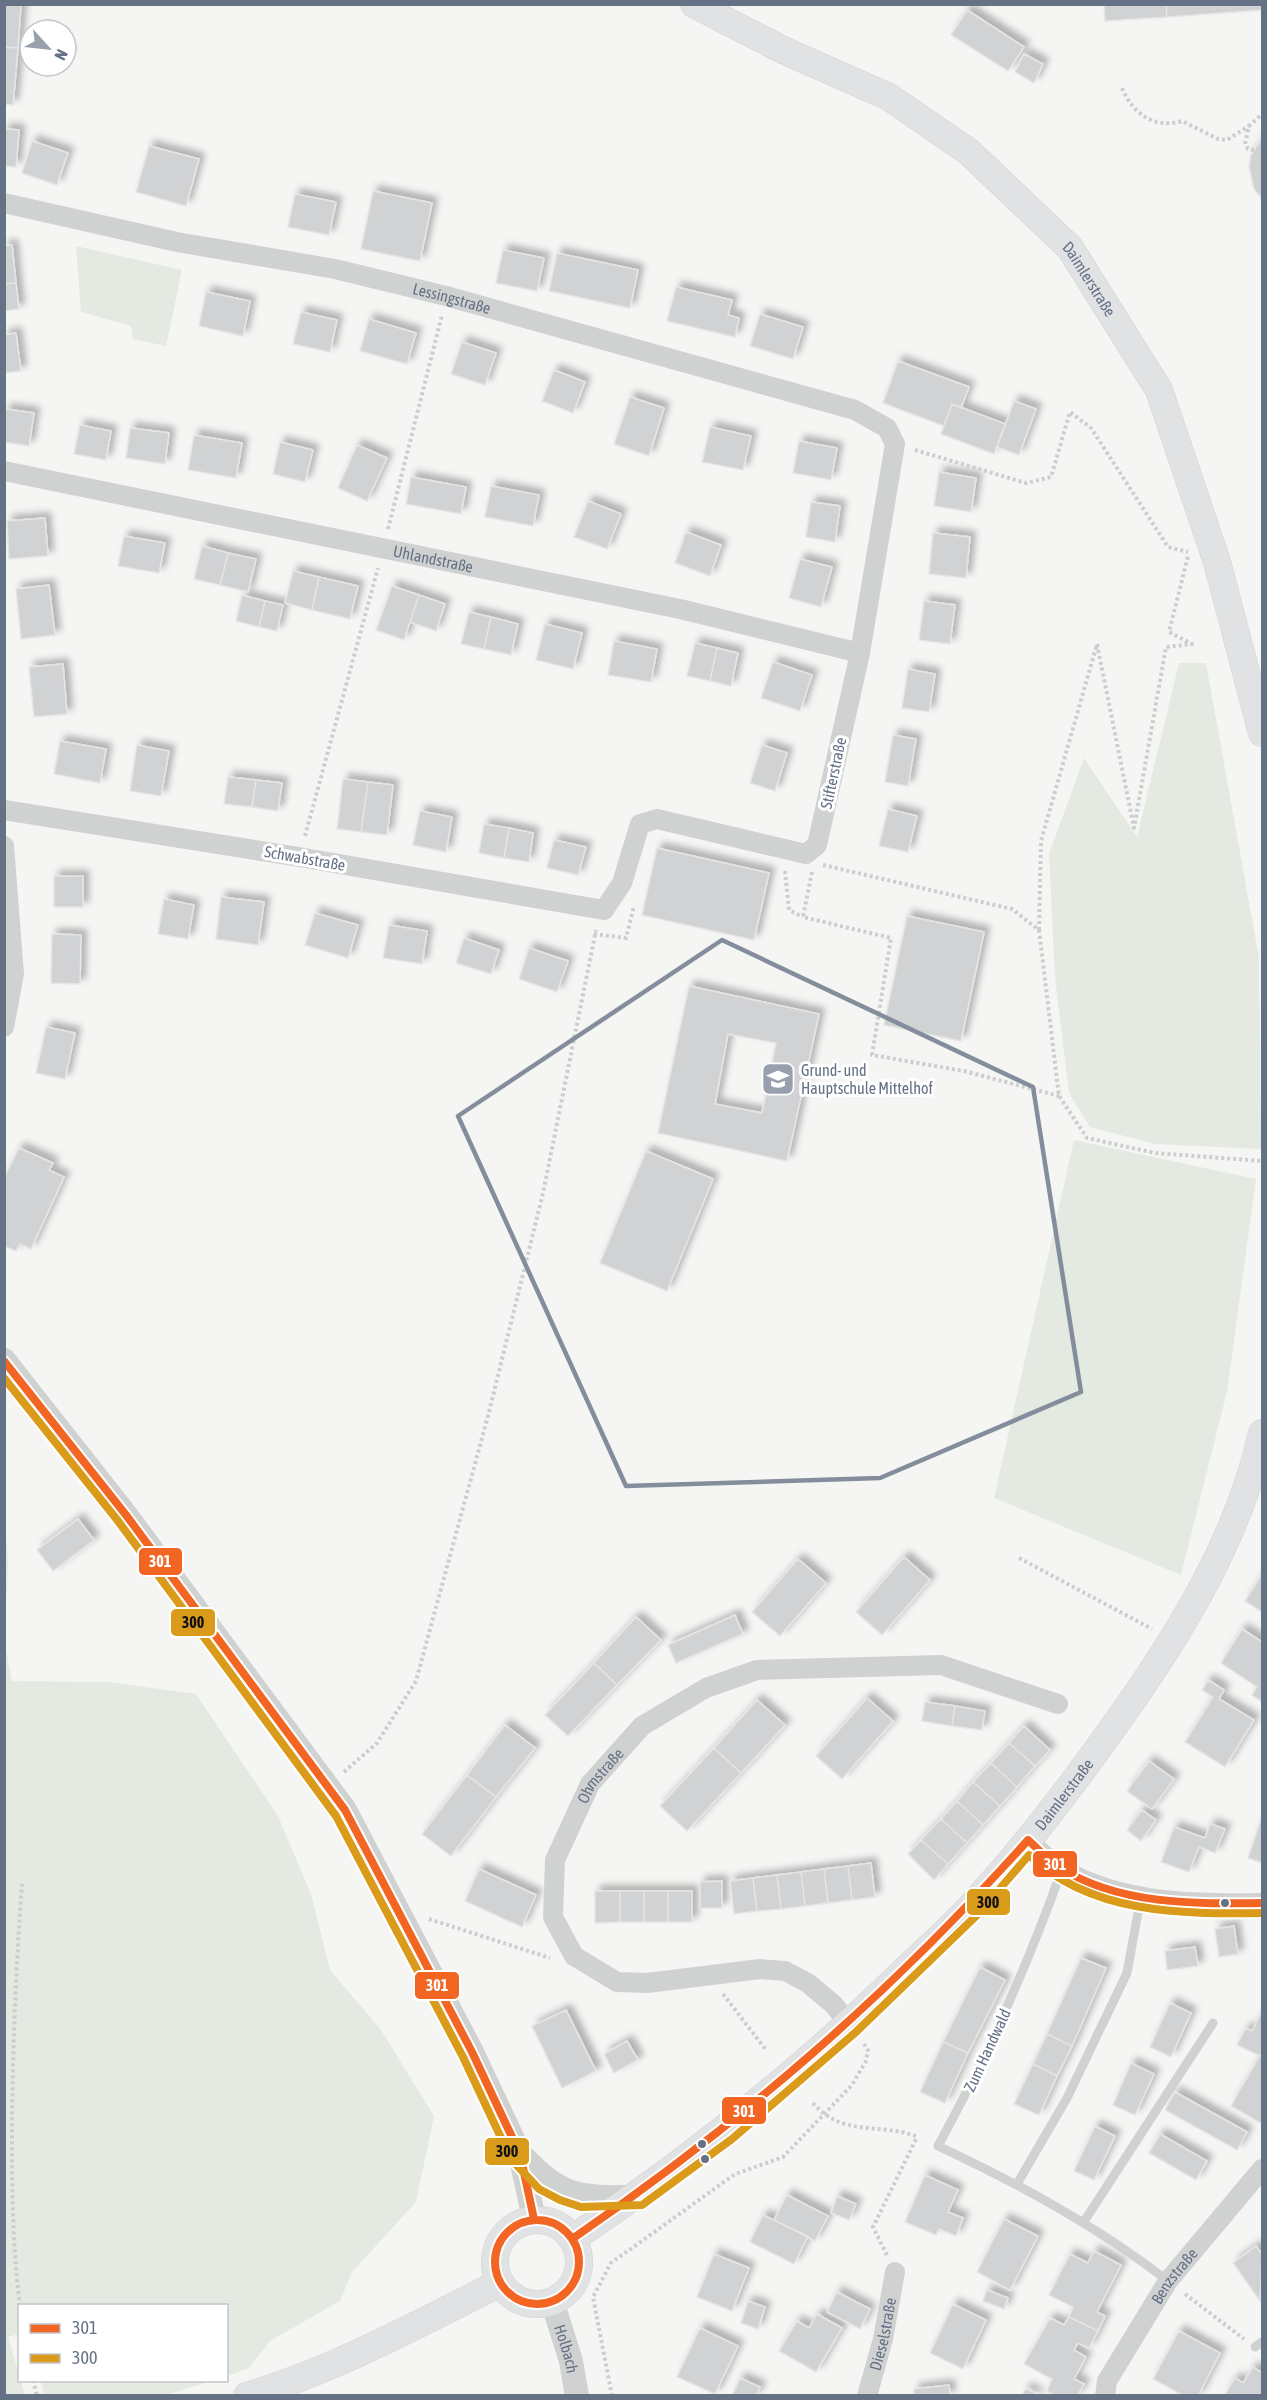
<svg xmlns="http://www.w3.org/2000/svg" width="1267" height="2400" font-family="'Asap Condensed',sans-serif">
<defs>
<filter id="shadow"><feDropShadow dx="5.5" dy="-5.5" stdDeviation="3" flood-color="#0004"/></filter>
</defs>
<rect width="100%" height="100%" fill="#f5f6f4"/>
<path fill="#e4e9e2" d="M76,246L182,270L166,346L133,339L131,326L81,312Z
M1179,663H1206L1259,958L1261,1149L1155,1144L1090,1127L1069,1093L1055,978L1049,854L1084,758L1137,837Z
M1074,1140L1256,1179L1227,1392L1181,1575L994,1498Z
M4,1507L8,1562L5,1638H4Z
M5,1645L12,1681L109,1682L196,1694L278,1816L311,1894L330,1970L381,2030L434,2116L416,2202L352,2272L340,2301L270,2341L249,2368L227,2376L226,2306H20L19,2334L8,2337L25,2395H5Z
M41,2381V2380L211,2381L166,2395H44Z"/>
<path fill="#d1d2d3" stroke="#e4e5e4" stroke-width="1.5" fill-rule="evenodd" filter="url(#shadow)" d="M4,4H21L18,48L4,47Z
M1104,4H1166L1167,17L1105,21Z
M1166,4H1262V10L1167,17Z
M967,10L1024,47L1008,71L951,35Z
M4,47L18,48L13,105L4,104Z
M1024,54L1043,64L1034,83L1015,72Z
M4,129L19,130L16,167L4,166Z
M1262,138V199L1254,189L1249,166L1251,155Z
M32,141L68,153L57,185L22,173Z
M149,146L199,159L186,206L136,192Z
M373,191L432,203L420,261L361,249Z
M295,194L336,202L329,235L288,227Z
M12,245L16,283L4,284V246Z
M503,250L544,258L537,291L496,283Z
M557,253L638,270L630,308L549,291Z
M16,283L19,309L4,311V284Z
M676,287L732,300L728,315L739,318L735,337L667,321Z
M206,292L250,301L243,336L199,326Z
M301,312L337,320L330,352L293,344Z
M760,314L803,327L793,359L750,346Z
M369,319L416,333L407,364L360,351Z
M16,333L21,371L4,373V335Z
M462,342L496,353L485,385L451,374Z
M898,361L969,387L961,408L952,404L944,426L883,403Z
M554,370L585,382L573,413L542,401Z
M630,397L664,408L649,456L614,444Z
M1014,401L1036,409L1019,455L997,447Z
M952,404L1005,424L994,454L941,434Z
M5,409L34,413L29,446L4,442Z
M80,425L111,431L106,460L74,454Z
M710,427L751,436L743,470L702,462Z
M130,428L169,433L165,464L126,458Z
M194,435L242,443L236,478L188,470Z
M799,441L837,448L831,480L793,473Z
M280,442L313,450L305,482L273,474Z
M357,445L387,458L367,501L338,488Z
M939,472L976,478L971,512L934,506Z
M411,477L466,487L461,514L406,504Z
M491,486L539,495L533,526L485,517Z
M588,501L621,514L607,549L574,537Z
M811,502L840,506L835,542L806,537Z
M45,518L48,556L9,559L7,521Z
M686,532L721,545L710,576L675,563Z
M933,533L970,537L966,578L929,574Z
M124,536L165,543L159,573L118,566Z
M202,546L228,553L220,585L194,579Z
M228,553L256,559L248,592L220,585Z
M800,559L832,567L821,607L789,598Z
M293,571L319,577L312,610L285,603Z
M319,577L358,586L350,619L312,610Z
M49,585L55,635L21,639L16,589Z
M392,586L419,595L404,640L376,630Z
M242,595L265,601L259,627L236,621Z
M419,595L445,604L436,631L410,622Z
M265,601L283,605L277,631L259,627Z
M924,601L955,605L950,644L919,640Z
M469,612L491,617L484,649L461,644Z
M491,617L518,624L511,655L484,649Z
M545,624L582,633L573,669L536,660Z
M614,641L657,649L651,682L608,675Z
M695,643L717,648L710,681L687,676Z
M717,648L738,653L731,686L710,681Z
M773,662L812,675L800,711L761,698Z
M63,664L67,714L34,717L29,667Z
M908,669L935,674L929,712L902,708Z
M893,735L916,739L908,786L885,782Z
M60,741L106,749L100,783L54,774Z
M137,745L169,751L161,796L130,791Z
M762,745L787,753L775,791L750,783Z
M228,777L256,780L252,807L224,804Z
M343,779L368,782L361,832L337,829Z
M256,780L282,783L278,811L252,807Z
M368,782L393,785L387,835L361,832Z
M888,809L917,816L908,852L879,846Z
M420,811L452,817L446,852L413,845Z
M484,824L509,828L504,858L479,853Z
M509,828L533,833L529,862L504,858Z
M554,840L586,847L578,875L547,868Z
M657,848L769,873L754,940L642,915Z
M54,876H83V907H54Z
M221,897L264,902L258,945L216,939Z
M164,899L194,905L188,939L158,934Z
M315,913L358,925L348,958L305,945Z
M907,916L984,932L961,1041L884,1025Z
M389,925L427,931L422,964L383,958Z
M52,934L81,935L80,984L51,983Z
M464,938L499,950L491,974L456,963Z
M529,948L568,961L557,992L519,979Z
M689,986L819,1014L787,1161L658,1133ZM728,1034L776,1043L762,1113L715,1104Z
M46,1027L75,1033L65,1079L36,1073Z
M19,1148L53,1163L49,1170L64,1177L31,1249L20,1244L16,1251L4,1246V1178Z
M646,1151L713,1179L667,1291L600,1263Z
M78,1519L94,1540L53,1571L37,1550Z
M904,1557L930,1580L882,1635L856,1612Z
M798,1559L826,1583L780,1636L752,1612Z
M1262,1574V1612L1245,1601Z
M735,1615L743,1634L676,1663L668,1645Z
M636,1617L661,1640L617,1685L594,1663Z
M1242,1629L1262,1642V1702L1252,1695L1257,1687L1221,1663Z
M594,1663L617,1685L568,1736L545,1715Z
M1208,1680L1224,1690L1219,1699L1254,1720L1225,1767L1185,1742L1213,1697L1202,1690Z
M867,1698L893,1721L842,1779L816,1756Z
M757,1700L785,1725L741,1773L714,1748Z
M925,1702L955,1706L952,1726L922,1721Z
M955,1706L985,1711L982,1730L952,1726Z
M505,1725L535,1748L496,1797L467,1775Z
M1024,1726L1050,1750L1035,1766L1009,1743Z
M1009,1743L1035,1766L1017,1787L991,1763Z
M714,1748L741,1773L687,1831L660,1806Z
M1149,1761L1174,1779L1152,1809L1127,1791Z
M991,1763L1017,1787L1000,1806L973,1782Z
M467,1775L496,1797L451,1856L422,1834Z
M973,1782L1000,1806L983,1825L957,1801Z
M957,1801L983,1825L967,1843L941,1819Z
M1142,1810L1156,1820L1141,1841L1127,1830Z
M941,1819L967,1843L948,1864L921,1840Z
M1260,1822L1262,1823V1863L1248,1858Z
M1210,1824L1225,1829L1215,1853L1199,1847L1189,1872L1161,1862L1174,1827L1205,1838Z
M921,1840L948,1864L934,1880L908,1854Z
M871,1863L875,1897L852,1900L848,1866Z
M848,1866L852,1900L828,1903L824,1869Z
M479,1869L536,1895L522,1927L465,1901Z
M824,1869L828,1903L805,1906L801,1872Z
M801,1872L805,1906L781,1909L777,1875Z
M777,1875L781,1909L757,1911L753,1878Z
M753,1878L757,1911L734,1914L730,1881Z
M722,1881V1908H700V1882Z
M595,1891H620V1922L595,1923Z
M620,1891H644V1922H620Z
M644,1891H668V1922H644Z
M668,1891H692V1922H668Z
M1234,1926L1238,1954L1219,1957L1215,1929Z
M1195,1947L1198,1966L1167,1970L1165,1951Z
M1081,1958L1106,1968L1072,2046L1047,2034Z
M980,1967L1005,1980L968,2053L943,2042Z
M1170,2003L1191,2013L1171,2057L1150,2047Z
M566,2010L596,2071L562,2088L532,2026Z
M1262,2011V2057L1237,2045L1246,2028L1252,2031Z
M1047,2034L1072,2046L1057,2076L1033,2064Z
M627,2041L638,2060L614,2073L604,2054Z
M943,2042L968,2053L945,2103L920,2092Z
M1260,2055L1262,2057V2124L1231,2106Z
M1131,2063L1154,2074L1135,2115L1113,2105Z
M1033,2064L1057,2076L1039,2115L1014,2104Z
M1175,2092L1247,2132L1237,2150L1165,2110Z
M1095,2126L1115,2136L1094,2180L1074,2171Z
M1160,2134L1207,2161L1196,2180L1149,2153Z
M925,2175L958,2190L948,2212L963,2218L956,2236L939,2229L936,2235L905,2222Z
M787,2195L828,2216L815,2241L774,2220Z
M837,2196L856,2204L849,2220L831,2213Z
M763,2215L808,2236L794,2264L750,2242Z
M1004,2219L1038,2236L1010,2290L977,2272Z
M1256,2246L1262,2254L1260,2301L1233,2263Z
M1094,2251L1121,2265L1097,2312L1105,2316L1098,2331L1069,2317L1073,2307L1049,2295L1070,2254L1088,2263Z
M714,2254L749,2268L732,2311L697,2297Z
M987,2290L1008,2298L1004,2309L983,2301Z
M837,2292L870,2309L860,2329L827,2312Z
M748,2301L765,2307L758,2329L741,2323Z
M953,2304L986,2320L963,2369L930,2353Z
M817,2314L842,2328L816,2372L779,2351L797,2321L809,2328Z
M1069,2317L1098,2331L1089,2348L1078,2343L1074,2350L1086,2357L1074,2379L1084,2384L1077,2396H1056L1047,2391L1052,2379L1024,2364L1050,2318L1064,2325Z
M700,2328L738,2346L715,2394L677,2377Z
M1179,2331L1220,2353L1198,2396H1184L1153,2379Z
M1253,2367L1262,2373V2396H1224L1235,2378L1243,2383Z
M740,2378L760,2387L756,2396H732Z
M949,2385L950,2396H914V2389Z
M1026,2388L1040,2396H1022Z"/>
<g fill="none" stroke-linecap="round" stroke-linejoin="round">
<g stroke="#d1d3d3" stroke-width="28">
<g id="secondary">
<path id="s7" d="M694,4L783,50L889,97L969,152L1070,248L1159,390L1217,562L1262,733"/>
<circle cx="537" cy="2262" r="42"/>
<path id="s8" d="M572,2239C691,2160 795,2076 898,1977C922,1953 949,1931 972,1905C1026,1847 1074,1783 1120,1718C1181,1632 1239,1537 1262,1433"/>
<path d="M247,2396C336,2369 418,2324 500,2283"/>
</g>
</g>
<path stroke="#cccdce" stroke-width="4" stroke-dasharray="3 3" stroke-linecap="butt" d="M1122,88C1133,114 1154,129 1182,121L1218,139L1227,140L1249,126
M1254,150L1248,149L1245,144L1249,126L1262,114
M915,450L1026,483L1051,477L1070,412L1091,428L1168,547L1188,552
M388,529L442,315
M305,836L378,568
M823,865L1012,909L1039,930L1059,1096L1087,1138L1155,1153L1262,1161
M785,871L789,910L803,917
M812,872L803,917L891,938L872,1055L964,1071L1059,1096
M1039,930L1041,841L1097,644L1134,828L1166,647L1192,644L1169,632L1188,556
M594,934L626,938L634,906
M1019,1558L1152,1629
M344,1772L377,1743L416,1681L488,1416L543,1193L596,930
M429,1919L550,1958
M723,1994L766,2050
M813,2103C842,2138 882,2122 918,2137
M887,2255L873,2227L917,2137
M1185,2294L1244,2339
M20,2306C12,2245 12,2184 12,2123C13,2043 16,1964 22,1884
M33,2380L37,2396
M612,2396L593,2297L611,2263L735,2174L783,2157L852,2085L866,2061L868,2050L864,2044"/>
<path stroke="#d0d1d1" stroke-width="9" d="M1062,1869C1028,1965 987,2056 938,2146C1019,2184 1097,2226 1168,2281
M1017,2184L1067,2098L1127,1973L1141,1896
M1083,2223L1213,2023
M1255,2347L1262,2342"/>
<g stroke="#d0d1d1" stroke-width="20">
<path id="s1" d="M4,203L177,242L335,269L446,296L855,410L887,428L895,444L860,653L817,845L806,854L657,819L640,824L622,883L604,910L299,857L4,810"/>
<path id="s2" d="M4,471L680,609L860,653"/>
<path d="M4,846L14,974L4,1027"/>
<path d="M1028,1840C1039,1850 1051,1863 1064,1870C1123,1904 1196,1904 1262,1903"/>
<path id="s3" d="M849,2024L834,2005L808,1983L785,1971L760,1969L647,1983L617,1982L574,1956L553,1917L555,1860L590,1784L642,1726L706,1688L757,1670L941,1665L1058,1704"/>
<path id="s4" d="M867,2396L883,2339L895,2272"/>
<path id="s5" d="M1105,2396L1107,2381L1168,2281L1262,2169"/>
</g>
<g stroke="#d0d1d1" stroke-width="24">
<path d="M4,1360L126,1515L345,1810L472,2052L520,2154L534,2219"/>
<path d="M522,2156C564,2199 578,2197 636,2197"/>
<path id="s6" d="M552,2301L571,2361L577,2396"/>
</g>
<use href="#secondary" stroke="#e1e2e3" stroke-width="27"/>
<g stroke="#fff" stroke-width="12">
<path id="bus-1" d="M4,1361L126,1515L345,1810L472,2052L520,2154L534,2219
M495 2262a42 42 0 1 1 84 0a42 42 0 1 1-84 0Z
M572,2239C744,2121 889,1995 1028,1840C1038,1849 1048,1860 1059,1867C1118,1905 1195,1904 1262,1903"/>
</g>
<g stroke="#fff" stroke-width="12">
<path id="bus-2" d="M4,1378L118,1521L336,1816L463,2057L511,2159L539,2189L560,2200L581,2207L642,2205L732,2139L856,2032L978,1914L1029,1855C1091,1914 1181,1914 1262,1913"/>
</g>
<use href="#bus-1" stroke="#f26522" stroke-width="8"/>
<use href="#bus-2" stroke="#da9b1b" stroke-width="8"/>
</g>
<path fill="none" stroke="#838d9c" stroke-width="4.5" stroke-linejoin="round" d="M722,940L1033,1087L1081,1392L880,1478L626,1486L458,1116Z"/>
<defs>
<g id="school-square" transform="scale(1.725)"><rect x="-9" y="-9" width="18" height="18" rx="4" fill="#97a0ac" stroke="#fff"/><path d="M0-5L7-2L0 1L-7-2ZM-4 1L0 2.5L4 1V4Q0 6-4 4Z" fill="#fff"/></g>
</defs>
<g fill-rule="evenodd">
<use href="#school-square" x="778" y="1079"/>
</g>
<g fill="#657185" stroke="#fff" stroke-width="2">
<circle cx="1225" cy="1903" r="5"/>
<circle cx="702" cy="2144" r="5"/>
<circle cx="705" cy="2159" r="5"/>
</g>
<g text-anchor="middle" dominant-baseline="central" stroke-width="6" stroke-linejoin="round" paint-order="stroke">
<g font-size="16" fill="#657185" stroke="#fff">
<text stroke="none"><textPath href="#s7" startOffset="489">Daimlerstraße</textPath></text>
<text stroke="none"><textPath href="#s1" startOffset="458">Lessingstraße</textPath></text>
<text stroke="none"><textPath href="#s2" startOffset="438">Uhlandstraße</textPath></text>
<text transform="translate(833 773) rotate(-78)">Stifterstraße</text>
<text transform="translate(305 858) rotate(10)">Schwabstraße</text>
<text stroke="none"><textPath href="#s3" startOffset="501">Ohmstraße</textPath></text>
<text stroke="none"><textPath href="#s8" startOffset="666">Daimlerstraße</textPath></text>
<text transform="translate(987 2050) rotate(-65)">Zum Handwald</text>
<text stroke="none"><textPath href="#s5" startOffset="140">Benzstraße</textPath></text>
<text stroke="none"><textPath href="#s4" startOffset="64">Dieselstraße</textPath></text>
<text stroke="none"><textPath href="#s6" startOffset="50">Holbach</textPath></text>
</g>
<g font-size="16" fill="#657185" stroke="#fff" text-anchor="start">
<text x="801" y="1070">Grund- und<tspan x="801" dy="18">Hauptschule Mittelhof</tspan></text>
</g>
</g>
<g stroke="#fff" stroke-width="2">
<rect x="138" y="1547" width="45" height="29" rx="6" fill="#f26522"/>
<rect x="170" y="1608" width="46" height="29" rx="6" fill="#da9b1b"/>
<rect x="1032" y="1850" width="46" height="28" rx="6" fill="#f26522"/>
<rect x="966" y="1888" width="45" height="28" rx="6" fill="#da9b1b"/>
<rect x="414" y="1971" width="46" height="29" rx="6" fill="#f26522"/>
<rect x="721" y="2096" width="46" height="29" rx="6" fill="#f26522"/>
<rect x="484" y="2137" width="46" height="29" rx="6" fill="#da9b1b"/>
</g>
<g font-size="16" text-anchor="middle" font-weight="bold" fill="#fff">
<text x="160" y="1567">301</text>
<text x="1055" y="1870">301</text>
<text x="437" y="1991">301</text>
<text x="744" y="2117">301</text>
</g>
<g font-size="16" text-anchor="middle" font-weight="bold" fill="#111">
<text x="193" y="1628">300</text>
<text x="988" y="1908">300</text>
<text x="507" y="2157">300</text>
</g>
<rect width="1267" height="2400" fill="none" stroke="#657185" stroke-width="12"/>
<rect x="18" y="2304" width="210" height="78" fill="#ffffff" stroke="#c1c6ce" stroke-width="1.5"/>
<rect x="30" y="2324" width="30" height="9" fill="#f26522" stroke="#c1c6ce" stroke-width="1.5"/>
<text x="72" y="2334" font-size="18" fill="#657185">301</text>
<rect x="30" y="2354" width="30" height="9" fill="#da9b1b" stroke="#c1c6ce" stroke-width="1.5"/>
<text x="72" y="2364" font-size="18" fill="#657185">300</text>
<g transform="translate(48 48) rotate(117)"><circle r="28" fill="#ffffff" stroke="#c1c6ce" stroke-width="1.5"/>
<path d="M0-4.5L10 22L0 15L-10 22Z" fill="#97a0ac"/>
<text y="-9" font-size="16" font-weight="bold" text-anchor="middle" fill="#657185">N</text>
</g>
</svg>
